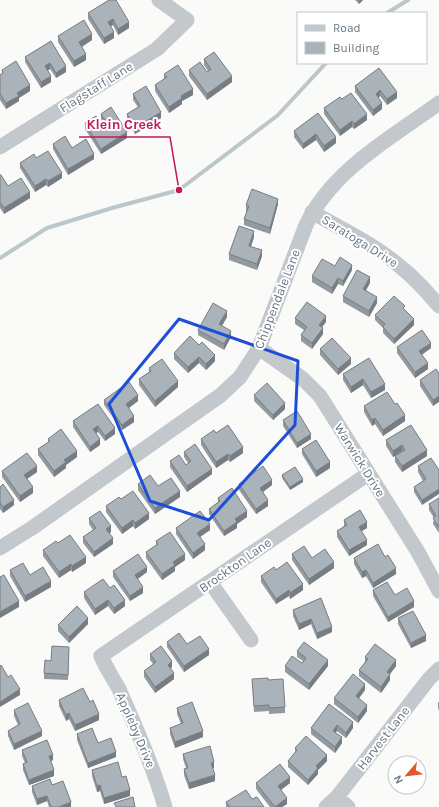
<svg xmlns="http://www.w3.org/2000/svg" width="439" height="807" font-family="Karla,sans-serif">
<rect width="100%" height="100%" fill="#fafaf8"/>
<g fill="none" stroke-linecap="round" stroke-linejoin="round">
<path stroke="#bbc7cb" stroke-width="4" d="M387,13L408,0
M0,258L47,228L112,208L179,190L278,115L326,63"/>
<path stroke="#c3c8cc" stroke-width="15" d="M0,147L157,49L187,20L159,0
M312,212C343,230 376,245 403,269C417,280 428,293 439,306
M259,348L303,379L320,396L418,552L439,591
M0,548L32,528L221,395L240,377L259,348L306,225C333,169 391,138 439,103
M210,582L251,640
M337,797L348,807
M165,807C153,766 136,728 119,689C113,678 106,668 101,656L368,474
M326,807L337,797L429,679L439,669"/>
</g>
<path fill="#929a9f" d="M109,0L129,28L118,35L113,25L111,26L114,38L104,44L88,19V13Z
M355,0H363L359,4Z
M58,36L92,40L82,47L86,60L74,67L58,42Z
M51,41L66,72L56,78L50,69L48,70L51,82L41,88L25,62V57Z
M204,59L232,82L207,100L189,76V70L207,72L208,71L204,65Z
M379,68L397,98L387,105L380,96L378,98L382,109L373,116L355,92V86Z
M2,70L30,91L19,98V101L6,109L0,100V75L2,74Z
M164,74L193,95L182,101V104L169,113L155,91V85L164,79Z
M133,94L161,118L135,134L127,120V114L138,107L133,100Z
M342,99L367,120L354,129L352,127L340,136L324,114V108Z
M318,113L336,143L324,152L316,140L303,149L294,137V131Z
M101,114L127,138L101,154L85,129V123L102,126L104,125L101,119Z
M53,144L72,148L94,159L68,175L53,149Z
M36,158L62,178L48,187L46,185L35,192L20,168V163Z
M0,175L8,186L30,198L4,214L0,208Z
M278,204L270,234L244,225V219L247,212L246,211V205Z
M254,237L251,246L262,256L257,270L229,260V254Z
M335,266L352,270L343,286L338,284L332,294L312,282V276Z
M370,283L366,290L377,303L369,317L343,302V296Z
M405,310L414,325L394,344L383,333V328L375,320V315Z
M227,317L222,326L231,337L224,350L198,335V330Z
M295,318L326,322L322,327L323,334L312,349L301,341V335L304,330L295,324Z
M190,336L215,361L206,370L199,363L188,373L174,359V353Z
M397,347L431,348L422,355L428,369L415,378L397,353Z
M320,349L351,364L338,375L320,355Z
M369,358L385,390L371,398L363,385L351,393L343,380V374Z
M149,368L178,387L155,407L139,385V379L149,372Z
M439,373L433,406L420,386V380Z
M254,395L285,409L273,420L254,401Z
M104,400L138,401L129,408L134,422L122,430L104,405Z
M98,404L115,434L105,441L98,432L96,433L100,445L90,452L73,427V421Z
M364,406L405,421L383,436L375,424L372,426L364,412Z
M283,420L311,439L297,448L283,426Z
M411,425L427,456L402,472L395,462V456L403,451H402L393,457L386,446V440Z
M216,433L243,453L230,462L228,460L216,468L201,445V439Z
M48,439L77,457L66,465V468L54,477L38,455V449L48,443Z
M302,449L330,468L316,477L302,454Z
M184,452L212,474L187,492L170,467V461L186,465L188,463L184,457Z
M431,458L422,505L414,492V487L423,481L418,472V466Z
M2,471L37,472L27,479L33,493L20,502L2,477Z
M282,475L303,482L290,490L282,478Z
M138,484L158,486L180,497L155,514L138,490Z
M239,484L272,485L263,492L268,506L256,514L239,490Z
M0,487L14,505L3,513L0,509Z
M218,498L247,517L237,524V528L224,536L209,514V509L218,502Z
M439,498V533L433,524L434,518L429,510V504Z
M121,499L149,519L135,529L133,526L122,534L106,512V506Z
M89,518L111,532L109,533L113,544L94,557L83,543V537L93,530L89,524Z
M344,520L367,528L361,531L367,545L349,556L337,537V531L344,526Z
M176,528L210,530L200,537L205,550L193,559L176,534Z
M156,541L185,560L175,567V571L162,580L146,558V552L156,545Z
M58,543L86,563L72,572L71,570L59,578L43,556V550Z
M292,554L312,558L334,568L309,585L292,560Z
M354,558L396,574L373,588L366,576L362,578L354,564Z
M10,570L30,575L51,587L25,602L10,576Z
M276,570L303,590L290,599L289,596L276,604L261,582V576Z
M113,571L147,572L137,579L143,593L130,601L113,577Z
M110,588L125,606L114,614L108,606L95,615L84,598V592Z
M373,590L395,595L414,607L388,622L373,596Z
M321,598L332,632L317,639L311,624L299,630L293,616V610Z
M398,618L426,641L411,648L398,624Z
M88,624L69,643L58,631V625Z
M167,642L209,655L184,672L167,647Z
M297,651L328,666L309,690L285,672V666L302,663L303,661L297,657Z
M69,653L68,680L44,679V673L51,661Z
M150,654L172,667L170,669L174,679L155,693L144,677V671L153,664L150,660Z
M365,657L396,666L390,674V680L381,693L359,676V670L365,662Z
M252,679L268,680L285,707V713L269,714V711L254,712Z
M365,690L359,698L367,711L358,723L334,704V698Z
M59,700L90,702L99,720L75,731L69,719L66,721L59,706Z
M438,702H439V711L438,708Z
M329,704L353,728L346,738L337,731L335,733L342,743L335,753L311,734V728Z
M177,708L203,737L175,748L170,734V728L181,724L177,714Z
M14,710L42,736L14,750L8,736V731L18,725L14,716Z
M77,734L98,743L116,757L88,768L77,740Z
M295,748L327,761L318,770V774L308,785L288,767V761L295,753Z
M22,750L53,760L51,761L54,776L29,785L23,770V764L25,763L22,756Z
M183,754L214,768H212L215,781L189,789L184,775V769L186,768L183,759Z
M92,770L122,777L130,796L104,804L100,791L97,792L92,776Z
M256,783H290L281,790L287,804L282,807H270L256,789Z
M52,785L71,807H49L47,801L37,805L32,792V786Z
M226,802L264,807H226Z"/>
<path fill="#777d82" d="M359,0H363L359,4Z
M113,19V25L108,28V22Z
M129,22V28L118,35V29Z
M114,32V38L104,44V38Z
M92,34V40L79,48V42Z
M86,54V60L74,67V61Z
M50,63V69L45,72V66Z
M66,66V72L56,78V73Z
M51,76V82L41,88V82Z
M232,76V82L207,100V94Z
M30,85V91L19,98V101L6,109V103L17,93Z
M193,89V95L182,101V104L169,113V107L181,96Z
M380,90V96L376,100V94Z
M397,92V98L387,105V99Z
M382,103V109L373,116V110Z
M161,112V118L135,134V128Z
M367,114V120L354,129V124Z
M352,121V127L340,136V130Z
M127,132V138L101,154V149Z
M316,134V140L303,149V144Z
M336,137V143L324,152V146Z
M94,154V159L68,175V169Z
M62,173V178L48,187V181Z
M46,179V185L35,192V186Z
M30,192V198L4,214V208Z
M278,199V204L270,234V228Z
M254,231V237L249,252V246Z
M262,250V256L257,270V264Z
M352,265V270L343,286V281Z
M370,277V283L363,295V289Z
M338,278V284L332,294V288Z
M377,297V303L369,317V311Z
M227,311V317L219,330V324Z
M326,316V322L319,331V325Z
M414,319V325L394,344V339Z
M323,328V334L312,349V343Z
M231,331V337L224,350V344Z
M431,343V348L419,356V351Z
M215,355V361L206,370V364Z
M199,357V363L188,373V367Z
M351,358V364L338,375V369Z
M428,363V369L415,378V372Z
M363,379V385L351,393V387Z
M178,381V387L155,407V401Z
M385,384V390L371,398V392Z
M138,395V401L126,410V404Z
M439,396V402L433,406V400Z
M285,403V409L273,420V415Z
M405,415V421L383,436V430Z
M134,416V422L122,430V425Z
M375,418V424L372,426V420Z
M98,426V432L93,435V429Z
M115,428V434L105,441V436Z
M311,434V439L297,448V443Z
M100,439V445L90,452V447Z
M402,445V451L393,457V451Z
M243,447V453L230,462V456Z
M427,450V456L402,472V466Z
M77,451V457L66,465V468L54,477V471L64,460Z
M228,454V460L216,468V462Z
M330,462V468L316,477V471Z
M37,466V472L24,481V475Z
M212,469V474L187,492V486Z
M303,479V482L290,490V487Z
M272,480V485L260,494V488Z
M33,487V493L20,502V496Z
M439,489V494L422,505V500Z
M180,491V497L155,514V508Z
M14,500V505L3,513V507Z
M268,500V506L256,514V509Z
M247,511V517L237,524V528L224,536V531L235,519Z
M149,513V519L135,529V523Z
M133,520V526L122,534V528Z
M367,522V528L359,533V527Z
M210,524V530L197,539V533Z
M111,526V532L106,535V529Z
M113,538V544L94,557V552Z
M367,540V545L349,556V550Z
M205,544V550L193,559V553Z
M185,554V560L175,567V571L162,580V574L173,562Z
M86,557V563L72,572V566Z
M334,562V568L309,585V579Z
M71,564V570L59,578V572Z
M147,567V572L135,581V575Z
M396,568V574L373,588V583Z
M366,570V576L362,578V572Z
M51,581V587L25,602V596Z
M303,584V590L290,599V593Z
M143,587V593L130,601V596Z
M289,590V596L276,604V599Z
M108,600V606L95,615V609Z
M125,600V606L114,614V608Z
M19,601V607L0,618V612Z
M414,601V607L388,622V617Z
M88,618V624L69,643V637Z
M311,619V624L299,630V624Z
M332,627V632L317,639V633Z
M426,635V641L411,648V643Z
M209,649V655L184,672V666Z
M328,660V666L309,690V684Z
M396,660V666L387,678V672Z
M172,661V667L168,670V665Z
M174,673V679L155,693V687Z
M390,674V680L381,693V687Z
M365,684V690L356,702V696Z
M20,689V695L0,707V702Z
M367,705V711L358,723V717Z
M69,713V719L66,721V715Z
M99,714V720L75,731V725Z
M353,722V728L346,738V733Z
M337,725V731L333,736V731Z
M42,731V736L14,750V744Z
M203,731V737L175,748V742Z
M342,737V743L335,753V747Z
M116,752V757L88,768V763Z
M53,755V760L49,762V756Z
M327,755V761L318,770V774L308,785V780L316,766Z
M214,762V768L211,769V763Z
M54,770V776L29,785V780Z
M215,775V781L189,789V783Z
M290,777V783L278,792V786Z
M100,785V791L97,792V786Z
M130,790V796L104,804V798Z
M47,796V801L37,805V799Z
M287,798V804L282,807H275Z
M71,802V807H59Z"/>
<path fill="#aab3b9" stroke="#777d82" d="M109,0H116L129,22L118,29L113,19L108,22L114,32L104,38L88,13Z
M84,20L92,34L79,42L86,54L74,61L58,36Z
M51,41L66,66L56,73L50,63L45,66L51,76L41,82L25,57Z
M214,52L232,76L207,94L189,70L200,62L207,72L211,69L204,59Z
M16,61L30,85L17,93L19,96L6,103L0,94V75L3,73L2,70Z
M178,65L193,89L181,96L182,98L169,107L155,85L167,77L164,74Z
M379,68L397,92L387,99L380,90L376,94L382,103L373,110L355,86Z
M146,86L161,112L135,128L127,114L140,106L133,94Z
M351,93L367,114L354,124L352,121L340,130L324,108L340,97L342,99Z
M111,107L127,132L101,149L85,123L96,116L102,126L107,123L101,114Z
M318,113L336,137L324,146L316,134L303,144L294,131Z
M65,136L72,148L86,139L94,154L68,169L53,144Z
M48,151L62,173L48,181L46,179L35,186L20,163L34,154L36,158Z
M0,175H1L8,186L21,178L30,192L4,208L0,202Z
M252,189L278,199L270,228L244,219L249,206L246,205Z
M239,226L254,231L249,246L262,250L257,264L229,254Z
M340,257L352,265L343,281L338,278L332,288L312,276L322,259L335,266Z
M357,270L370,277L363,289L377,297L369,311L343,296Z
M394,296L405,306L403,308L414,319L394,339L383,327L385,324L375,315Z
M307,302L326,316L319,325L323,328L312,343L301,335L307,327L295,318Z
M213,303L227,311L219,324L231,331L224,344L198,330Z
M422,330L431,343L419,351L428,363L415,372L397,347Z
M190,336L199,345L202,342L215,355L206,364L199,357L188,367L174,353Z
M332,338L351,358L338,369L320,349Z
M369,358L385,384L371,392L363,379L351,387L343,374Z
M162,359L178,381L155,401L139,379L151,371L149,368Z
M436,369L439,373V396L433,400L420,380Z
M129,382L138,395L126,404L134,416L122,425L104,400Z
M267,383L285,403L273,415L254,395Z
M387,392L395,404L397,403L405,415L383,430L375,418L372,420L364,406Z
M98,404L115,428L105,436L98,426L93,429L100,439L90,447L73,421Z
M297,411L311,434L297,443L283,420Z
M228,425L243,447L230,456L228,454L216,462L201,439L214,430L216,433Z
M411,425L427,450L402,466L395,456L405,450L402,445L393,451L386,440Z
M61,429L77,451L64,460L66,462L54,471L38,449L50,441L48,439Z
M316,440L330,462L316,471L302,449Z
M195,444L212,469L187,486L170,461L179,455L186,465L191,461L184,452Z
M27,453L37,466L24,475L33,487L20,496L2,471Z
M431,458L439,470V489L422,500L414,487L426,479L418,466Z
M263,466L272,480L260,488L268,500L256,509L239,484Z
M295,467L303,479L290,487L282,475Z
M150,475L158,486L171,478L180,491L155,508L138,484Z
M3,484L14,500L3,507L0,503V487Z
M232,488L247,511L235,519L237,522L224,531L209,509L220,501L218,498Z
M133,491L149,513L135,523L133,520L122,528L106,506L119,497L121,499Z
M439,498V527L433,518L436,516L429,504Z
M360,510L367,522L359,527L367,540L349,550L337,531L347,525L344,520Z
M100,511L111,526L106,529L113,538L94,552L83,537L96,528L89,518Z
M200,511L210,524L197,533L205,544L193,553L176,528Z
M170,532L185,554L173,562L175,565L162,574L146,552L158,544L156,541Z
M70,535L86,557L72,566L71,564L59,572L43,550L56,541L58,543Z
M378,544L385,557L388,555L396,568L373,583L366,570L362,572L354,558Z
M304,546L312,558L325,549L334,562L309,579L292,554Z
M138,554L147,567L135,575L143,587L130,596L113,571Z
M287,562L303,584L290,593L289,590L276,599L261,576L274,567L276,570Z
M23,563L30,575L43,567L51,581L25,596L10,570Z
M4,575L19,601L0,612V577Z
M103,579L110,588L114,585L125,600L114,608L108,600L95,609L84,592Z
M387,582L395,595L407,588L414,601L388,617L373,590Z
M321,598L332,627L317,633L311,619L299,624L293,610Z
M77,606L88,618L69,637L58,625Z
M413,611L426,635L411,643L398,618Z
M179,633L187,644L200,636L209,649L184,666L167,642Z
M304,642L328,660L309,684L285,666L292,656L302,663L306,658L297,651Z
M375,644L396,660L387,672L390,674L381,687L359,670L368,659L365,657Z
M52,646L69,647L68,675L44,673L45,660L51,661Z
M161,646L172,661L168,665L174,673L155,687L144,671L156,662L150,654Z
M1,665L8,677L11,675L20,689L0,702V666Z
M353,674L365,684L356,696L367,705L358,717L334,698Z
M268,678V680L283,679L285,707L269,708V705L254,706L252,679Z
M83,688L90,702L93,700L99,714L75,725L69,713L66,715L59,700Z
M192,702L203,731L175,742L170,728L183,723L177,708Z
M28,703L42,731L14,744L8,731L20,724L14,710Z
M329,704L353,722L346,733L337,725L333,731L342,737L335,747L311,728Z
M92,728L98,743L111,738L116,752L88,763L77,734Z
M306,736L327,755L316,766L318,768L308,780L288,761L297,750L295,748Z
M47,740L53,755L49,756L54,770L29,780L23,764L27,762L22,750Z
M210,746L214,762L211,763L215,775L189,783L184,769L188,768L183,754Z
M118,762L122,777L126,776L130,790L104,798L100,785L97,786L92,770Z
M280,764L290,777L278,786L287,798L275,807L256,783Z
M50,779L52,785L63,781L71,802L59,807H51L47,796L37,799L32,786Z
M246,790L252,799L257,797L264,807H230L226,802Z
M133,797L135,807H116L114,803Z"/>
<path fill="none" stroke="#1d4ed8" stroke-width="3" stroke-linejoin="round" d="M179,319L298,361L295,425L209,520L150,501L109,404Z"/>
<g text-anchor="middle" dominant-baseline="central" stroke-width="4" stroke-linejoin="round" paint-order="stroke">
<g font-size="13" fill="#657683" stroke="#fff">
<text transform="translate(96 87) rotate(-32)">Flagstaff Lane</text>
<text transform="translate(360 241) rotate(32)">Saratoga Drive</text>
<text transform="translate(277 299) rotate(-69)">Chippendale Lane</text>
<text transform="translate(360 460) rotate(58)">Warwick Drive</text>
<text transform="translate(235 565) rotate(-35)">Brockton Lane</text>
<text transform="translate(136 730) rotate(67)">Appleby Drive</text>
<text transform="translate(383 738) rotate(-52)">Harvest Lane</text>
</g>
</g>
<path fill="none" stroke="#c2185b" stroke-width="1.5" d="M179 190L170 137H79"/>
<circle fill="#c2185b" stroke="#fff" stroke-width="1.5" cx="179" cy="190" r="4"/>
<g font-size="14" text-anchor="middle" font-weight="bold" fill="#c2185b" stroke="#fff" stroke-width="4" stroke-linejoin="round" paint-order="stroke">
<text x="124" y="129">Klein Creek</text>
</g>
<rect x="297" y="12" width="130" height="52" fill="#ffffff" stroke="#c1c8cd"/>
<rect x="305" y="25" width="20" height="6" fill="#c3c8cc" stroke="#c1c8cd"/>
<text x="333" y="32" font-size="12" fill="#657683">Road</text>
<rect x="305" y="42" width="20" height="12" fill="#aab3b9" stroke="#c1c8cd"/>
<text x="333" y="52" font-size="12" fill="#657683">Building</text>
<g transform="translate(407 775) rotate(242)"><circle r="19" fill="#ffffff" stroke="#c1c8cd"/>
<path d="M0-3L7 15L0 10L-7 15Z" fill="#e4572e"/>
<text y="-6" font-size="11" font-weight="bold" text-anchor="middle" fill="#657683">N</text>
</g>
</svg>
